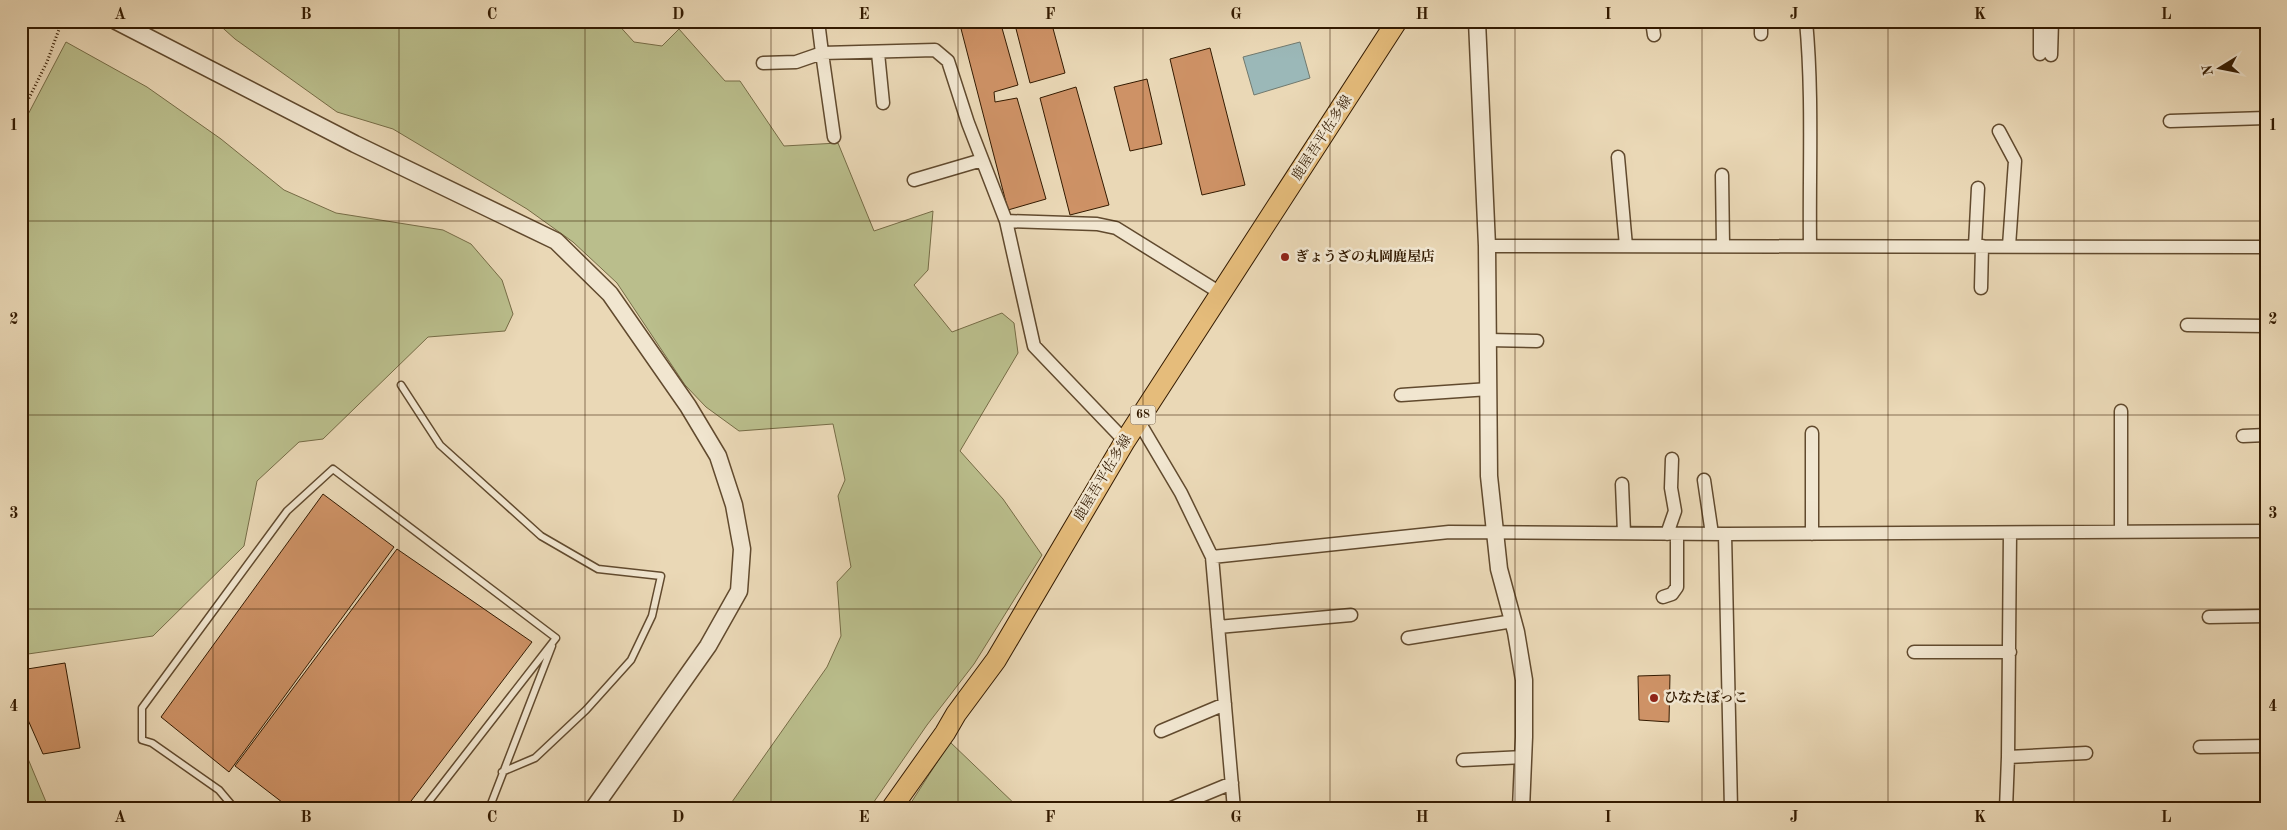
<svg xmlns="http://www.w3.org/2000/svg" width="2287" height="830" font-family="'Old Standard TT','Noto Serif JP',serif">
<rect width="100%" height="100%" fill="#ead8b6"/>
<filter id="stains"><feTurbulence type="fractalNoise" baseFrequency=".004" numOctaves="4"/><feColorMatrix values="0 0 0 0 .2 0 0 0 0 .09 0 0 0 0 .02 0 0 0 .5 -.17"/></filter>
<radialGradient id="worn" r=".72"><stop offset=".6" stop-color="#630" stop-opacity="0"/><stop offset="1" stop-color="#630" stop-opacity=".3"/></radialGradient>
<path fill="#babe8c" stroke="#766c46" d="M215,21H615L634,42L662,46L679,29L725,81H740L784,146L838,143L874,231L933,211L928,270L914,285L952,332L1002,313L1014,323L1018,353L960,451L1003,499L1042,555L974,664L927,725L869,809H727L827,667L841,636L837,582L851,567L838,496L845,480L833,424L739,431L706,407L685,385L617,283L573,242L527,209L393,129L337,112L235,39Z
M66,42L147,87L221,139L284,190L336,213L443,230L471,244L502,280L513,314L505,331L428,337L323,439L299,442L257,481L244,546L153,636L21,655V136L23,124Z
M21,742L49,809H21Z
M950,742L1020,809H907Z"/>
<path fill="#9bb8b8" stroke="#71796e" d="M1300,42L1310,78L1254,95L1243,57Z"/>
<path fill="#ce9266" stroke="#331a00" d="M959,21H1000L1018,85L994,92L995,102L1017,98L1046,199L1008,210Z
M1014,21H1051L1065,73L1030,83Z
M1210,48L1245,185L1202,195L1170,59Z
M1147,79L1162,144L1130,151L1114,87Z
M1076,87L1109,205L1070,215L1040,98Z
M323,494L394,547L229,772L161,717Z
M397,549L532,642L405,809H291L235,766Z
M65,663L80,748L43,754L21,704V670Z
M1670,675L1669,722L1639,720L1638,676Z"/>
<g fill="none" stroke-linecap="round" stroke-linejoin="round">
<g stroke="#614a2e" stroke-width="9">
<path id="service" d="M401,385L440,445L541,536L598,569L661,576L652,616L631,660L586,710L535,758L502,772
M235,809L219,790L152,743L142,740V708L287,511L333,469L556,638
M423,809L556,638
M489,809L552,646"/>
</g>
<g stroke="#614a2e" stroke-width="15">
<path id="minor" d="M818,21L822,53L935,50L948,61L968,123L1006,221L1034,346L1125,441
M1652,21L1654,35
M1761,21V34
M1806,21C1813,95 1809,171 1810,245
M878,53L883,103
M2040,54V21
M2051,55L2052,21
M763,63L796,62L822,53L834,137
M2170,121L2266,118
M1999,131L2015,161L2009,246
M1618,157L1626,246
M1722,175L1723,245
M914,180L982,160
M1006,221L1097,224L1116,228L1222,294
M1487,246L2266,247
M1975,246L1978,188
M1981,288L1982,246
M2187,325L2266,326
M1488,340L1537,341
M1401,395L1489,389
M1139,422L1181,493L1212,557L1234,809
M1812,433V534
M2243,436L2266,435
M1704,480L1712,534
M1622,484L1624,533
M2121,532V411
M1667,534L1675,511L1671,488L1672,459
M1725,534L1731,809
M1212,557L1449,532L1725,534L2266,531
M1663,597L1672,594L1677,587V534
M2209,617L2266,616
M1218,627L1351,615
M1408,638L1513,621
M1914,652H2010
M1161,731L1225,704
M2200,747L2266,746
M2008,757L2086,753
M1463,760L1524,757
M1169,809L1232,783
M2006,809L2008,757L2010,533"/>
</g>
<g stroke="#614a2e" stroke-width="19">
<path id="tertiary" d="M116,21L355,144L556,241L610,294L688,406L718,456L734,505L742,549L739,591L708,646L593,809
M1477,21L1487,246L1489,476L1499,569L1516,632L1524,680V737L1521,809"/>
</g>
<g stroke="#331a00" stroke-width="22">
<path id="primary" d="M891,809L945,733L956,714L996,660L1125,441L1397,21"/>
</g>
<path stroke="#331a00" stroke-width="3" stroke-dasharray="1 2.5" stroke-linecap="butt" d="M21,114L47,62L62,21"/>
<use href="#service" stroke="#f1e6d0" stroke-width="6"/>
<use href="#minor" stroke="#f1e6d0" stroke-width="12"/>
<use href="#tertiary" stroke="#f1e6d0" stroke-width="16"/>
<use href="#primary" stroke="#e5bc7b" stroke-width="20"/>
</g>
<path fill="none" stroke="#331a00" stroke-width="1" stroke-opacity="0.55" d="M213,21V809M399,21V809M585,21V809M771,21V809M958,21V809M1143,21V809M1330,21V809M1515,21V809M1702,21V809M1888,21V809M2074,21V809M21,221H2266M21,415H2266M21,609H2266"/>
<g fill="#8f2418" stroke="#f1e6d0" stroke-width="2">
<circle cx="1285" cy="257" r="5"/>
<circle cx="1654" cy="698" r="5"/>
</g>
<g text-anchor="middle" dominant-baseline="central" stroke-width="5" stroke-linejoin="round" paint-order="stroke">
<rect fill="#f1e6d0" stroke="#6c573e" stroke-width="1" x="1130.5" y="405.5" width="25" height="19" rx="4"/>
<g font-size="12" font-weight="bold" fill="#331a00">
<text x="1143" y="415">68</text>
</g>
<g font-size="14" fill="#331a00" stroke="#f1e6d0">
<text transform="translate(1322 138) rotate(-57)">鹿屋吾平佐多線</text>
<text transform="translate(1103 478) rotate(-59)">鹿屋吾平佐多線</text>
</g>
<g font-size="14" font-weight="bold" fill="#331a00" stroke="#f1e6d0" text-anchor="start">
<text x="1295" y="257">ぎょうざの丸岡鹿屋店</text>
<text x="1664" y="698">ひなたぼっこ</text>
</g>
</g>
<rect width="2287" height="830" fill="none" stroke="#ead8b6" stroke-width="55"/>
<g transform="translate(2220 68) rotate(260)" stroke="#f1e6d0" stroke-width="4" paint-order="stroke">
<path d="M0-4L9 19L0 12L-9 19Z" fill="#331a00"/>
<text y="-8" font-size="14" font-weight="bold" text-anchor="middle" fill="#331a00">N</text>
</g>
<rect x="28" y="28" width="2232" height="774" fill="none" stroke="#331a00" stroke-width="2"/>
<g font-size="16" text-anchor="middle" font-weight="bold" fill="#331a00">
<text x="120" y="19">A</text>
<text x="306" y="19">B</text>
<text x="492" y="19">C</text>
<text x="678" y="19">D</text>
<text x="864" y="19">E</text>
<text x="1050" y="19">F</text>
<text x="1236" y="19">G</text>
<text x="1422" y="19">H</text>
<text x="1608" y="19">I</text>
<text x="1794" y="19">J</text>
<text x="1980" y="19">K</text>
<text x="2166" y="19">L</text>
<text x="14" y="130">1</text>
<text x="2273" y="130">1</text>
<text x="14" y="324">2</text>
<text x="2273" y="324">2</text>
<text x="14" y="518">3</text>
<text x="2273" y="518">3</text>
<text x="14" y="711">4</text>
<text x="2273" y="711">4</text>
<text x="120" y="822">A</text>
<text x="306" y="822">B</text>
<text x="492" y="822">C</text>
<text x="678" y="822">D</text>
<text x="864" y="822">E</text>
<text x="1050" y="822">F</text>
<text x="1236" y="822">G</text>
<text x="1422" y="822">H</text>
<text x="1608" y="822">I</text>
<text x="1794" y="822">J</text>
<text x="1980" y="822">K</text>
<text x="2166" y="822">L</text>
</g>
<rect width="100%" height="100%" filter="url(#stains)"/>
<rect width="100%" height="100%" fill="url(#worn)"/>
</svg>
